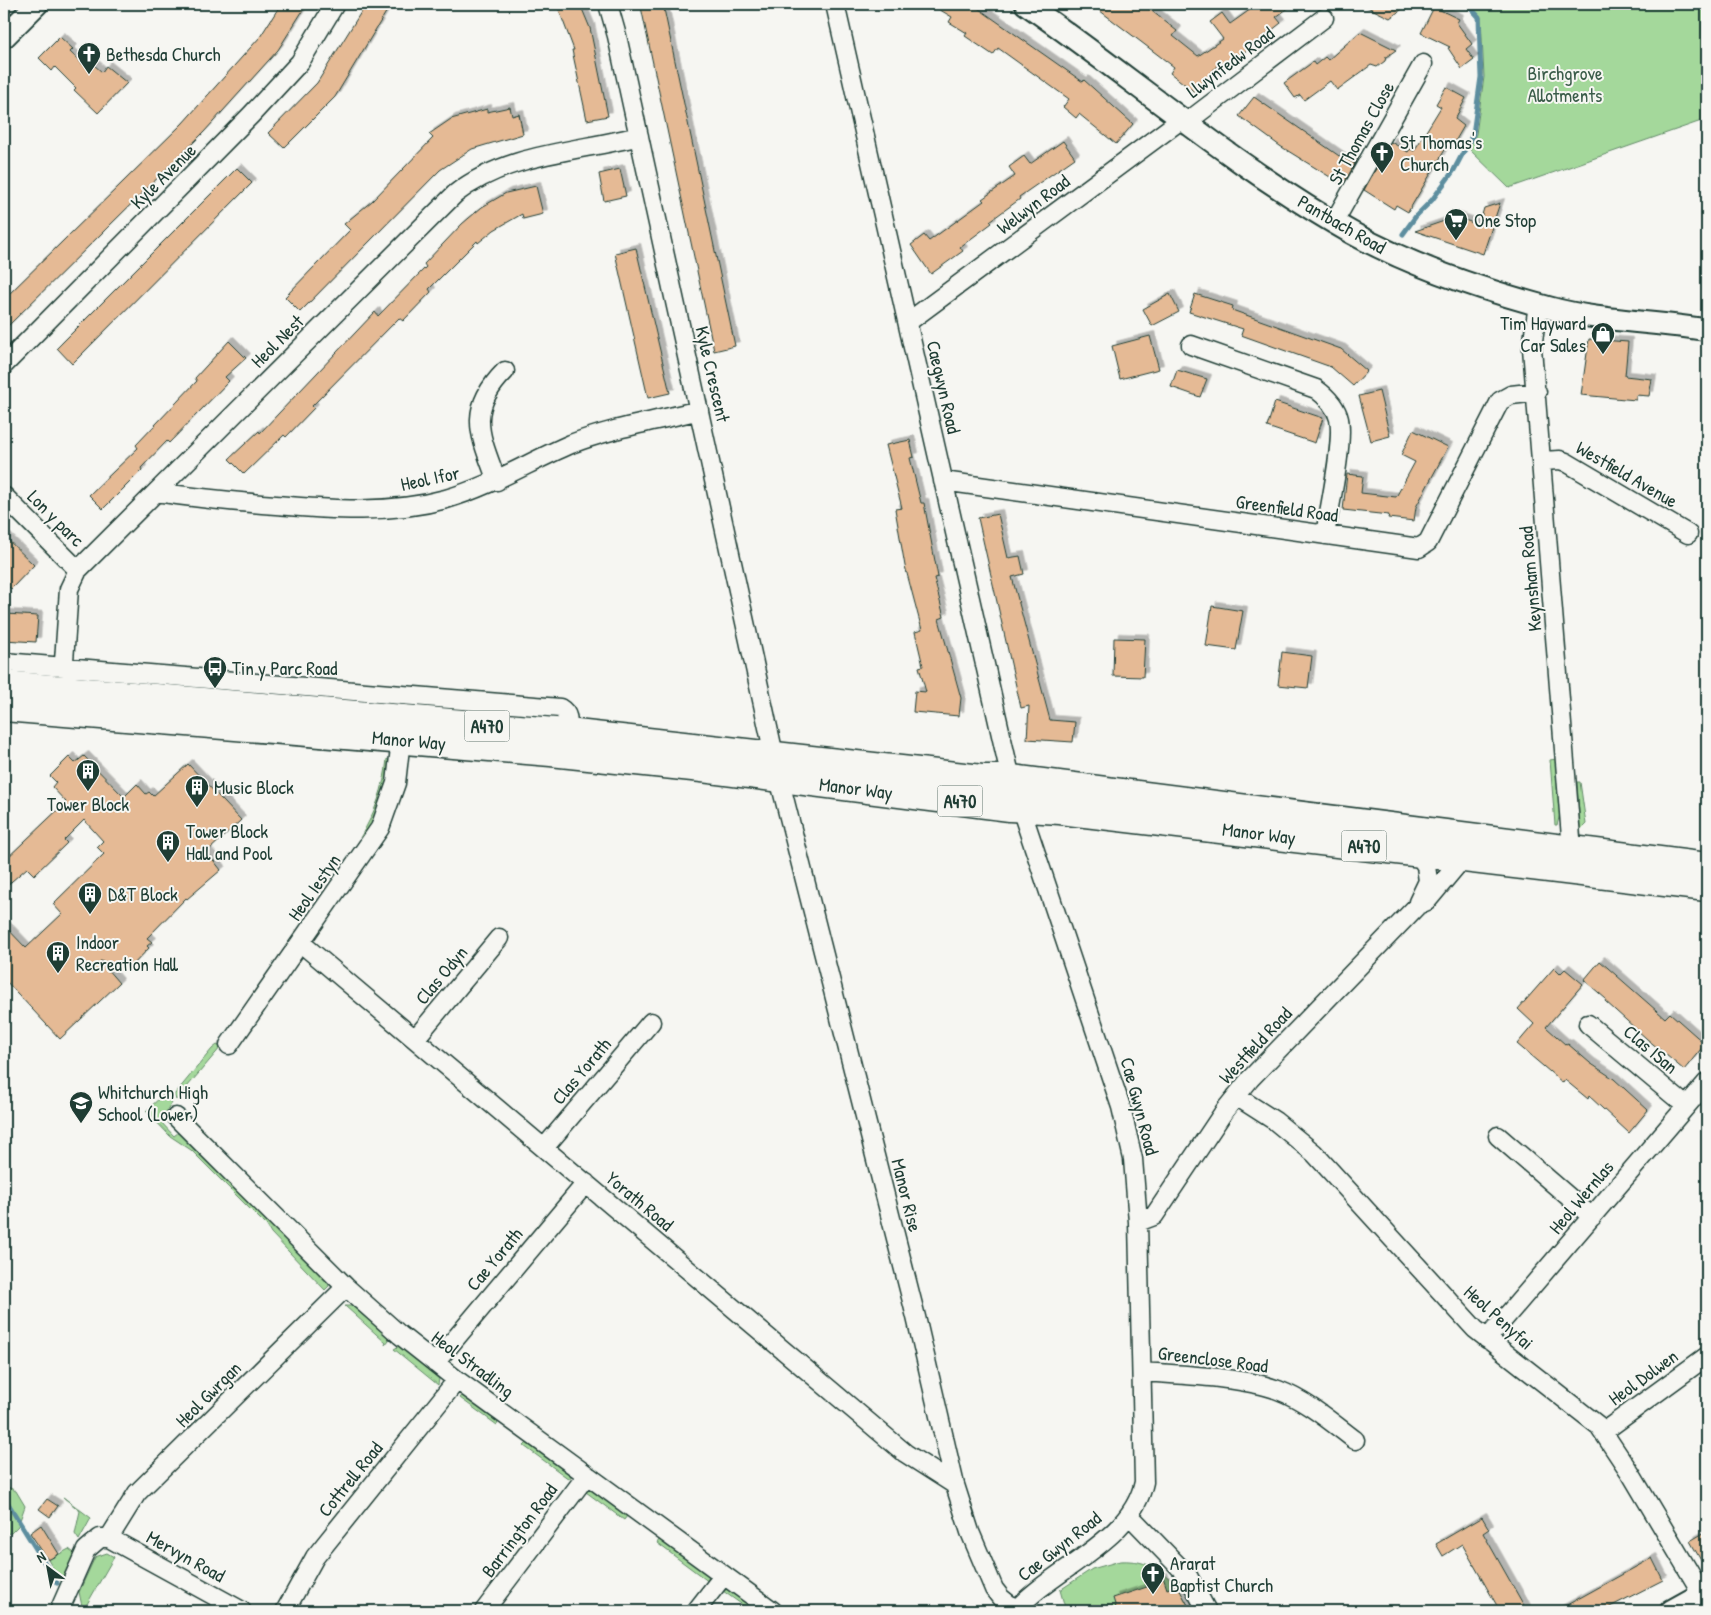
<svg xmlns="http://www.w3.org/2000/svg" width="1711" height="1615" font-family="'Patrick Hand',sans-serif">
<defs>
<filter id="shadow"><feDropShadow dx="4.5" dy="-4.5" stdDeviation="0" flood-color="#0004"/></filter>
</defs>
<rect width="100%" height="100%" fill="#f6f6f2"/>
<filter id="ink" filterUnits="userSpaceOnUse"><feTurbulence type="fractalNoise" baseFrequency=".02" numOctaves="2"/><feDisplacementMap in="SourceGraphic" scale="10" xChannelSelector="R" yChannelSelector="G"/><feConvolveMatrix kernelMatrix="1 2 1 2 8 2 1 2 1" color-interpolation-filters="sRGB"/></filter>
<g filter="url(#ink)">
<path fill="#a4d89b" stroke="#628a68" d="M1470,4H1707V119L1509,188L1469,149L1476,134L1484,77L1481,17Z
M387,759L392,762L388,791L365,842L360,838C375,812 384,789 387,759Z
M1556,759L1560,814L1557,825H1555L1550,760Z
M1577,782H1580L1586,824L1580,830Z
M217,1045L221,1047L176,1100L174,1095L212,1049Z
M164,1094L172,1103L160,1121L174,1136L179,1132L328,1283L329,1286L325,1290L271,1233L267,1226L191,1150L170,1136L146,1111Z
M345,1306H352L387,1336L389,1340L385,1345L386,1343Z
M399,1346L439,1379L438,1385L394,1349Z
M464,1393L499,1419L497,1425L460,1398Z
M528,1442L572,1475L569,1479L524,1446Z
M4,1485L16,1491L25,1506L18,1526L11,1533L4,1534Z
M589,1490H595L625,1511L627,1516L624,1520L586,1492Z
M63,1497L91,1518L79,1540L75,1534L80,1511Z
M661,1537L707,1572L709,1582L657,1543Z
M69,1549L74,1553L61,1581L48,1560Z
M107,1553L114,1557L83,1611L79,1592L95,1557Z
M1120,1561C1157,1559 1176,1580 1191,1611H1066L1060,1590L1092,1569Z
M728,1589L734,1590L763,1611H751L723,1591Z"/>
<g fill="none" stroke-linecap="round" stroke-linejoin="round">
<path stroke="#5d8e9f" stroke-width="5" d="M1403,234L1416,216L1432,200L1454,170L1473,134L1481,77L1480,52L1479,17L1467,4
M4,1497L57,1583"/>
</g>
<path fill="#e5ba95" stroke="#1f3d34" filter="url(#shadow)" d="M281,4H307L278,50L204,132L4,330V299L182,124L260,37Z
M366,4H391L335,97L284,148L268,133L317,83Z
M575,4H580L590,28L608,116L587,120L572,50H574L559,10Z
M654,4H663L735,346L714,351L641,7Z
M930,4H972L1083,82L1084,80L1133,124L1116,144L1079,114L1076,118L1063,107L1069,99L998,48L993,55L965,36L967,33L949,22L952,17Z
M1091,4H1143L1177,31L1173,36L1198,56L1223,39L1210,22L1222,13L1230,24L1258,4H1294L1276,17L1281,23L1242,54L1222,67L1219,63L1196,93L1170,73L1174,67Z
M1361,4H1409L1390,18Z
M1433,9H1438L1459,19L1457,23L1472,44L1466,49L1474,60L1462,69L1448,48L1450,47L1421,33Z
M1360,32L1396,50L1386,57L1385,61L1377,67L1371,65L1337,90L1330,81L1304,100L1300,95L1295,98L1284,83L1313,62L1315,65L1325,57L1328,60Z
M60,37L73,49L70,52L89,70L94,65L102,72L106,66L127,83L98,113L74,90L76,88L55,67L52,71L39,58Z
M1446,87L1466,98L1455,119L1464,126L1453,145L1449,143L1408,212L1396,205L1394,209L1364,190L1391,142L1408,152L1410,149L1414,151L1441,107L1436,104Z
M1254,97L1345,160L1347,159L1355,164L1343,185L1280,146L1239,116Z
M510,107L512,116L519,114L523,134L472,149L440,170L300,312L285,297L350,230L344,224L372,201L433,138L429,134L451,119L487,109V112Z
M1063,141L1075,158L1019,197L1020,199L990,221L992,223L960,247L963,251L931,274L911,245L924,235L929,241L984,201L982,199L1015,176L1009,167L1024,156L1030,164Z
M237,168L252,183L72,364L57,348Z
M620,169L626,196L604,201L599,174Z
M536,186L543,214L523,219L522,214L494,230L478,243L477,241L429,289L431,292L403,321L399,318L312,406L314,408L286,437L284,435L244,474L229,459L259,431L260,433L375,312L378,316L426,267L424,264L462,224L482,207L506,193Z
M1500,203L1483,254L1415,231L1456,217L1479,225L1484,208Z
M636,248L670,393L648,398L615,253Z
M1170,294L1179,312L1152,326L1143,309Z
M1195,294L1233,306L1232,310L1341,349L1367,371L1353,386L1331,367L1241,335L1243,329L1189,312Z
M1150,336L1159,369L1120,379L1112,346Z
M1589,339L1628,342L1625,376L1652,379L1649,396L1636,395V400L1581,395Z
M229,341L246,358L225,377L229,381L169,443L167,441L141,468L142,470L103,509L89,495L138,448L136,445L197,381L195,378Z
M1177,370L1207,379L1200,397L1171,387Z
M1379,391L1390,436L1371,441L1359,396Z
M1275,402L1323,418L1315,443L1267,427Z
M1413,430L1448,447L1416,507L1414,521L1388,518L1389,515L1343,510L1347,474L1363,476L1361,493L1396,497L1415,462L1401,455Z
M910,440L914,457L910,458L921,503H924L938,577L934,578L944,617L939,619L961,698L959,716L913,712L915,691L926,692L919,667L923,666L915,632L922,630L905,566L895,509L902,508L886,445Z
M998,514L1008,558L1020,556L1024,574L1012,577L1050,720L1075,722L1073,742L1027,739L1029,706L1021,708L978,518Z
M4,536L34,565L11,589L4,582Z
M1212,606L1243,611L1236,650L1206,646Z
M6,614L38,616L36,642L4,640Z
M1114,638L1145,639L1143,677L1113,676Z
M1282,652L1312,656L1308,688L1278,685Z
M84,756L124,797L137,784L146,794L149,792L153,796L188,764L241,820L207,852L221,870L187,899L186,898L147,938L152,942L147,946L149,948L131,967L100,961L119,983L60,1039L4,979V925L26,948L62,914L53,904L104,854L97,847L103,841L84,820L64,840L67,843L34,875L27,868L4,888V861L66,802L52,787L56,782L50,776L69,757L75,763Z
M1600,961L1665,1018L1670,1013L1705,1044L1684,1070L1647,1039L1605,1001L1606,999L1584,980Z
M1554,968L1560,974L1565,969L1583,984L1546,1027L1566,1045L1568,1044L1590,1063L1614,1079L1648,1110L1629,1133L1589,1096L1588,1099L1565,1080L1563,1083L1517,1044L1534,1024L1518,1009Z
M47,1499L58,1506L50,1517L39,1509Z
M1482,1517L1489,1529L1483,1533L1527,1611H1500L1462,1544L1443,1556L1436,1544Z
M41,1525L59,1554L48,1560L30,1533Z
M1707,1531V1571L1690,1541Z
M1652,1558L1663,1580L1602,1611H1556Z
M1163,1577L1167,1589L1177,1585L1191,1611H1117L1113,1598L1147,1587L1146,1583Z"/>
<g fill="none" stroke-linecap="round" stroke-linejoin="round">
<g stroke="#1f3d34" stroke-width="21">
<path id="minor" d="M608,4L617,36L774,755
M835,4L1011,779L1121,1107L1133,1159L1138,1222L1144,1482C1132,1541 1053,1568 1015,1611
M1187,122L1324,18
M1334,222L1423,64
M1538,304L1532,348L1572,850
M908,322L1182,119
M1191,345L1316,389C1327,397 1336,406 1339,419C1344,442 1329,510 1325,535
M4,365L251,115L300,62L335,4
M1542,461L1560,460L1566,462L1688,534
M497,481C480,435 466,410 505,371
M943,481L1419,548L1428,542L1500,401L1511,395L1537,392
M156,492C196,498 236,502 276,505C333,510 391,514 446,499C491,486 529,462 571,444C612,428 657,421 699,410
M4,496L78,570
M4,662L560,708C570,714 568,722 567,733
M62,690L69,589L78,570L455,194C507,153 577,152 639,136
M779,778L916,1317L955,1485L970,1532L994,1589L1001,1598L1016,1610
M1418,853L1426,866L1428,881L1418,902
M301,943L905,1453L955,1485
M1588,1024L1686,1106
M415,1039L499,938
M229,1045L380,828L396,783L401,739
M1236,1096L1275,1121L1314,1153L1475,1329L1599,1426L1631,1474L1707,1602
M176,1117L346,1287L400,1335L457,1380L773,1611
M1498,1136L1592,1217
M544,1148L651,1022
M1138,1222L1154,1216L1225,1110L1250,1079L1418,905L1427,901L1463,858
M1487,1339L1707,1082
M435,1363L586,1183
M1142,1372C1179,1375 1244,1377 1278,1390C1307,1401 1330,1421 1355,1440
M1603,1432L1707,1356
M1130,1516L1188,1576L1207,1611
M109,1538L137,1493L346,1287
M59,1611L86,1550L100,1538H109L242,1611
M285,1611L315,1557L457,1380
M484,1611L587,1475
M696,1611L724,1575"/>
</g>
<g stroke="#1f3d34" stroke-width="25">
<path id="tertiary" d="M1026,4C1135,80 1236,168 1352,233C1413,267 1483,290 1550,308C1601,322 1656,321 1707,330
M4,37L37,4
M1671,1611L1707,1591"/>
</g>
<g stroke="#1f3d34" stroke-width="31">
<path id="trunk" d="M4,685L567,733L982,779H1011L1707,867
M4,707L551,752L702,768L1010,807L1060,810L1707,887"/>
</g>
<use href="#minor" stroke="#f6f6f2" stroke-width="18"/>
<use href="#tertiary" stroke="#f6f6f2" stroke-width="21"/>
<use href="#trunk" stroke="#f6f6f2" stroke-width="28"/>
</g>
</g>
<defs>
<g id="church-pin" transform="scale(1.25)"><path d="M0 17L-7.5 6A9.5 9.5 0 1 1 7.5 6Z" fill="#1f3d34" stroke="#f6f6f2"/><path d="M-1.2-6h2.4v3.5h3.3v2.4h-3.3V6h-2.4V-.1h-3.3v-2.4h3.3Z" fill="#fff"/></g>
<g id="supermarket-pin" transform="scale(1.25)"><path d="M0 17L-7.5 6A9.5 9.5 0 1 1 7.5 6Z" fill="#1f3d34" stroke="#f6f6f2"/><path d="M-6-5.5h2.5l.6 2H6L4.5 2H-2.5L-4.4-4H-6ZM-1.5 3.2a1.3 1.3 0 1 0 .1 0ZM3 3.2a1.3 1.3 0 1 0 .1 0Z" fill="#fff"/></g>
<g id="shop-pin" transform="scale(1.25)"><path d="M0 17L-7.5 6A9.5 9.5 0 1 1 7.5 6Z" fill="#1f3d34" stroke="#f6f6f2"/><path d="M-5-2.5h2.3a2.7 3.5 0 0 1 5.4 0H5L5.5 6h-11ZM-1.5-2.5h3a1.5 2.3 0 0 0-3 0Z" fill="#fff"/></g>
<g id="bus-pin" transform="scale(1.25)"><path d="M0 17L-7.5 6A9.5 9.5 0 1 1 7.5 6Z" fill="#1f3d34" stroke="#f6f6f2"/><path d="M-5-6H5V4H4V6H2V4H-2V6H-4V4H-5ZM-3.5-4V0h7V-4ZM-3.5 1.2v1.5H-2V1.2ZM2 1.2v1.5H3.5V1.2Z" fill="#fff"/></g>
<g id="building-pin" transform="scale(1.25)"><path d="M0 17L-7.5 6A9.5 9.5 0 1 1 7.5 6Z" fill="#1f3d34" stroke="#f6f6f2"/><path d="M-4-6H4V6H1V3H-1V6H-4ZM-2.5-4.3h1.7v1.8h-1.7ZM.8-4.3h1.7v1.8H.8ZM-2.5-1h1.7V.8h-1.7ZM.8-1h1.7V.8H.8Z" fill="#fff"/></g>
<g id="school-pin" transform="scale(1.25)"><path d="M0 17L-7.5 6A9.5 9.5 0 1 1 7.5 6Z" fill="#1f3d34" stroke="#f6f6f2"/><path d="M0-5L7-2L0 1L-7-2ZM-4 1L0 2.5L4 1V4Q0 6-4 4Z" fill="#fff"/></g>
</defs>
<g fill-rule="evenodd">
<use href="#church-pin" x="89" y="54"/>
<use href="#church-pin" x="1382" y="153"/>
<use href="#supermarket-pin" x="1456" y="220"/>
<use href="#shop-pin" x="1603" y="334"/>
<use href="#bus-pin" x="215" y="668"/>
<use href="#building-pin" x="88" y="771"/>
<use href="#building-pin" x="197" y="787"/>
<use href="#building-pin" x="168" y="842"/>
<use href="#building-pin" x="90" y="894"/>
<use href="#building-pin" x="58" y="953"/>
<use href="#school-pin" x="81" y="1103"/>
<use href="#church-pin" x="1153" y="1574"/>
</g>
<g text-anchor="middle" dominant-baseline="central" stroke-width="4" stroke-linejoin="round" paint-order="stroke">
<g fill="#f6f6f2" stroke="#60746d" stroke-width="1">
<rect x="464.5" y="710.5" width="45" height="31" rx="4"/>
<rect x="937.5" y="785.5" width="45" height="31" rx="4"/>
<rect x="1341.5" y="830.5" width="45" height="31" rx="4"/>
</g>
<g font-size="18" font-weight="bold" fill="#1f3d34">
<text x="487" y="726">A470</text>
<text x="960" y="801">A470</text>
<text x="1364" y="846">A470</text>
</g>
<g font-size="19" fill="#1f3d34" stroke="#f6f6f2" text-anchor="start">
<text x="106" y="54">Bethesda Church</text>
<text x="1400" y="142">St Thomas's<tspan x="1400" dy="22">Church</tspan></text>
<text x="1474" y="220">One Stop</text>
<text x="1586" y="323" text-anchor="end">Tim Hayward<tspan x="1586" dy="22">Car Sales</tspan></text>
<text x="232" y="668">Tin y Parc Road</text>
<text x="214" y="787">Music Block</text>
<text x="88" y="804" text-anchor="middle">Tower Block</text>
<text x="186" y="831">Tower Block<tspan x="186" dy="22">Hall and Pool</tspan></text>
<text x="108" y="894">D&amp;T Block</text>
<text x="76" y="942">Indoor<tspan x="76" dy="22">Recreation Hall</tspan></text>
<text x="98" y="1092">Whitchurch High<tspan x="98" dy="22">School (Lower)</tspan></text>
<text x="1170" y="1563">Ararat<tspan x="1170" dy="22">Baptist Church</tspan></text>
</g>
<g font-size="19" fill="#1f3d34" stroke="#f6f6f2">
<text transform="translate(1230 62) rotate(-37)">Llwynfedw Road</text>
<text transform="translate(1361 133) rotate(-61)">St Thomas Close</text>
<text transform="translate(163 176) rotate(-45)">Kyle Avenue</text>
<text transform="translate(1033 204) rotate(-37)">Welwyn Road</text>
<text transform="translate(1342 224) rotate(30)">Pantbach Road</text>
<text transform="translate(277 341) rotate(-45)">Heol Nest</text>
<text transform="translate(713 374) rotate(77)">Kyle Crescent</text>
<text transform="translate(944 387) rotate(77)">Caegwyn Road</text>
<text transform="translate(1627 474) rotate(30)">Westfield Avenue</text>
<text transform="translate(430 478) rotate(-12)">Heol Ifor</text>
<text transform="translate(1287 508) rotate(8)">Greenfield Road</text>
<text transform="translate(56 518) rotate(45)">Lon y parc</text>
<text transform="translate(1530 579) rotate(-95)">Keynsham Road</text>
<text transform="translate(409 740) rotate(5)">Manor Way</text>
<text transform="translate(856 788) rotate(7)">Manor Way</text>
<text transform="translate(1259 833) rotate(7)">Manor Way</text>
<text transform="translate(314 887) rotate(-55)">Heol Iestyn</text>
<text transform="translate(441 975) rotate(-50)">Clas Odyn</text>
<text transform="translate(1255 1045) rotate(-47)">Westfield Road</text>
<text transform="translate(1651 1049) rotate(40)">Clas ISan</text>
<text transform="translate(581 1071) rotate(-50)">Clas Yorath</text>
<text transform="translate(1140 1106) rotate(75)">Cae Gwyn Road</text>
<text transform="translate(907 1195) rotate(76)">Manor Rise</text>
<text transform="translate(1581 1197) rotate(-50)">Heol Wernlas</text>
<text transform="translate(640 1201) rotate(40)">Yorath Road</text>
<text transform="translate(494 1259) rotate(-50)">Cae Yorath</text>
<text transform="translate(1499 1317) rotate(42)">Heol Penyfai</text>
<text transform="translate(1213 1359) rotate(7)">Greenclose Road</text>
<text transform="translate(473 1364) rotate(37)">Heol Stradling</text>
<text transform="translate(1643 1377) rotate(-36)">Heol Dolwen</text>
<text transform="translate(208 1394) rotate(-45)">Heol Gwrgan</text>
<text transform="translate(350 1479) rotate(-51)">Cottrell Road</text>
<text transform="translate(519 1530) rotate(-53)">Barrington Road</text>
<text transform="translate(1059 1546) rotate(-38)">Cae Gwyn Road</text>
<text transform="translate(186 1556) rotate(29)">Mervyn Road</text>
</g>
<g font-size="19" fill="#3a5c49" stroke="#f6f6f2">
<text x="1565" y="73">Birchgrove<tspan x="1565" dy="22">Allotments</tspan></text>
</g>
</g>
<rect width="1711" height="1615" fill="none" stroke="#f6f6f2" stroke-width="20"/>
<rect x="10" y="10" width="1691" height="1595" fill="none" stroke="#1f3d34" stroke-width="2" filter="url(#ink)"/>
<g transform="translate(48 1568) rotate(328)" stroke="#f6f6f2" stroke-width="4" paint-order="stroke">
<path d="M0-4L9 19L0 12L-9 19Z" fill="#1f3d34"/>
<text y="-8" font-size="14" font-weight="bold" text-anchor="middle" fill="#1f3d34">N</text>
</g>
</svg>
